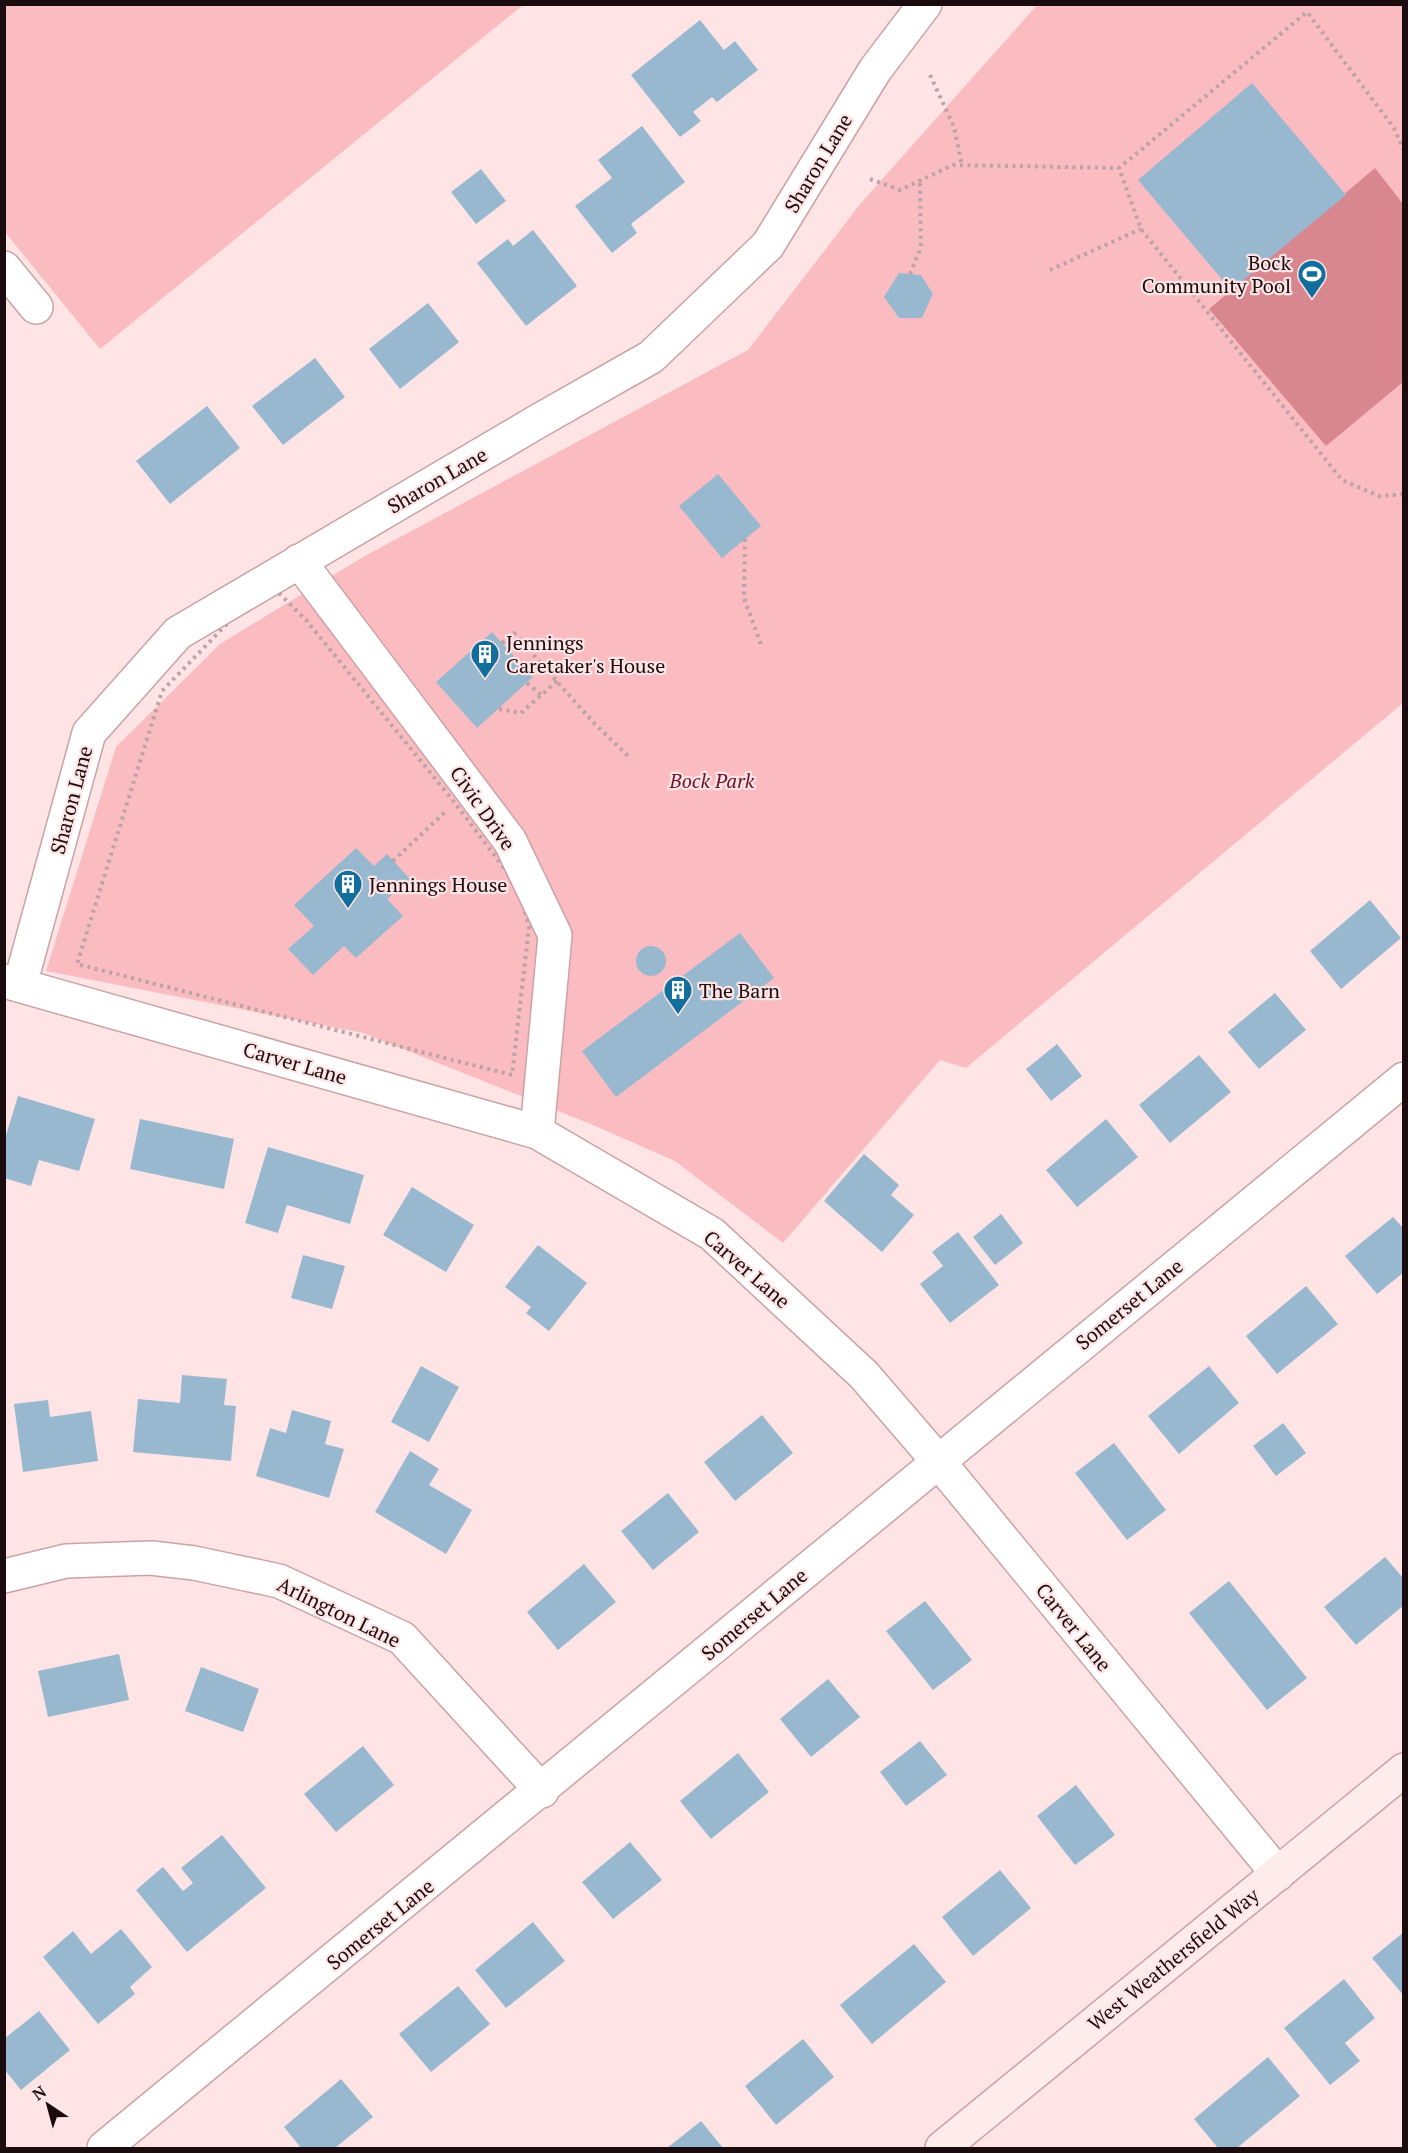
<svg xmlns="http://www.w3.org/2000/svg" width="1408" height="2153" font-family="'PT Serif',serif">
<rect width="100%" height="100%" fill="#fee4e5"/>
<path fill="#fbbcc1" d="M4,5L5,4L523,5L100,349L5,232Z
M1037,5H1403V703L966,1068L940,1060L783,1243L675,1161L593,1125L363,1033L46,971L116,747L220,644L363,557L748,350L861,203Z"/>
<path fill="#d8878f" d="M1375,168L1403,204V382L1326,446L1209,309Z"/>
<path fill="#97b8cf" d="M700,20L724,50L735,41L758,70L717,102L712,97L693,112L701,121L680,137L631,75Z
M1252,83L1346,195L1231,290L1138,180Z
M642,126L685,182L631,224L637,233L612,253L575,206L612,178L598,160Z
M481,169L506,201L476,224L451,192Z
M533,230L577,286L526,326L477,263L508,239L513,246Z
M899,273L921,275L933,294L922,318H899L884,297Z
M428,303L459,342L400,389L369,349Z
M315,358L345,397L283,445L252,406Z
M207,406L240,448L170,504L136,461Z
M718,474L761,526L722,558L679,506Z
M492,632L533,677L477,728L436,682Z
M356,848L374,866L387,854L410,879L387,899L403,916L356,958L344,946L313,975L288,949L314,926L294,905Z
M1370,900L1401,938L1341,989L1310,951Z
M740,933L774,978L616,1097L582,1051Z
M636 961a15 15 0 1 1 30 0a15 15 0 1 1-30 0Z
M1275,993L1306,1030L1259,1069L1228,1032Z
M1057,1044L1082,1076L1051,1101L1026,1069Z
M1199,1055L1231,1092L1170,1143L1139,1105Z
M18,1096L95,1119L79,1171L39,1160L31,1186L4,1178V1142Z
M140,1119L234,1139L224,1189L130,1169Z
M1106,1119L1138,1157L1077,1207L1046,1170Z
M268,1147L364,1175L350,1224L287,1205L278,1233L245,1223Z
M864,1154L899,1185L891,1195L914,1215L882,1252L824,1201Z
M412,1187L474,1225L446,1272L383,1235Z
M1001,1214L1023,1243L995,1265L973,1237Z
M1393,1217L1404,1229V1272L1377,1294L1345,1256Z
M958,1232L999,1285L950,1323L920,1284L943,1266L932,1252Z
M538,1245L587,1283L549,1331L526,1313L531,1307L505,1287Z
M303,1255L345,1266L332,1309L291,1298Z
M1306,1286L1338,1324L1277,1374L1246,1336Z
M421,1366L459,1387L429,1442L391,1422Z
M1209,1366L1239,1403L1179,1454L1148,1416Z
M182,1375L227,1379L224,1405L236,1406L231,1461L133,1452L138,1399L180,1403Z
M48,1400L50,1417L91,1411L98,1461L23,1472L14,1404Z
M292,1410L331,1421L325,1444L344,1449L329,1498L256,1476L270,1428L286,1433Z
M762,1415L793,1453L735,1501L704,1462Z
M1283,1423L1306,1453L1276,1476L1253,1446Z
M1114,1443L1166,1510L1127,1540L1075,1473Z
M410,1451L439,1469L429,1485L472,1510L446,1554L375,1512Z
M668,1493L699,1532L653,1570L621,1531Z
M1385,1557L1404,1579V1605L1356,1645L1324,1607Z
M584,1564L616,1602L558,1650L527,1612Z
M1229,1581L1307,1678L1267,1710L1189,1613Z
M925,1601L972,1660L933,1690L886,1631Z
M119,1654L129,1700L48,1717L38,1671Z
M201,1667L259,1689L243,1732L185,1711Z
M828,1679L860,1717L811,1757L780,1719Z
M920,1741L947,1775L906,1806L880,1772Z
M363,1746L394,1785L336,1832L304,1794Z
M738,1753L769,1792L711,1839L680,1801Z
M1076,1785L1115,1835L1075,1865L1037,1816Z
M222,1835L266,1888L187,1952L136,1890L163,1867L183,1891L193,1883L181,1868Z
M630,1842L662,1880L613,1919L582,1882Z
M1000,1870L1031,1908L973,1956L942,1917Z
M533,1922L565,1961L506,2008L475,1970Z
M121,1929L152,1967L130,1987L135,1994L98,2024L43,1957L73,1931L91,1954Z
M1404,1932V1996L1372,1958Z
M914,1944L946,1982L872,2044L840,2005Z
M1344,1979L1375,2018L1345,2043L1360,2061L1330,2085L1284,2028Z
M458,1986L490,2024L431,2072L399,2034Z
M39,2011L70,2050L21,2090L4,2069V2039Z
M803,2039L834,2077L776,2125L745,2086Z
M1268,2057L1300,2096L1237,2148H1218L1194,2119Z
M341,2079L373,2117L335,2148H301L284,2127Z
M701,2121L723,2148H667Z"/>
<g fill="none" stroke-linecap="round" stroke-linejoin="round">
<g stroke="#cba2a5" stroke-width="36">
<path id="street" d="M4,268L36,307
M299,561L510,841L555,935L537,1132
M4,981L537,1132L712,1234L864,1375L938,1461L1278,1874
M20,985L89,733L178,633L540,420L651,357L768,245L875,70L925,4
M4,1576L66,1561L151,1558L194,1563L279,1581L402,1638L542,1791
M104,2148C539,1794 970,1435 1404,1079"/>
</g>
<g stroke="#cba2a5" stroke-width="36">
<path id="secondary" d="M942,2148L1404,1770"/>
</g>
<path stroke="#b9a3a4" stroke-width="4" stroke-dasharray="3 4.5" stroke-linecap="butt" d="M930,75L954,127L962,166
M1404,151L1394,128L1307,12L1119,168L1141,229L1342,480L1379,496L1404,494
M870,179L900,190L953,165L1119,168
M1050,270L1141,229
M910,274L921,247L920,181
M745,539L744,598L762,647
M279,593L306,620L455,803L519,888L529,927L512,1075L77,964L162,691L251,599Z
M502,643L514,633L593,722L631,759
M527,683L541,695
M499,709L521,713L557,681
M393,861L445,812"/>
<use href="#street" stroke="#fff" stroke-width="33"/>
<use href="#secondary" stroke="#feebec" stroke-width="33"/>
</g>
<defs>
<g id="stadium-pin" transform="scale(1.5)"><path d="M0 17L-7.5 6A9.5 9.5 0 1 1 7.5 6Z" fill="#116e9d" stroke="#fee4e5"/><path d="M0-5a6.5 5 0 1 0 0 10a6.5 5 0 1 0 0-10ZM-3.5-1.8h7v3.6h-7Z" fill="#fff"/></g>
<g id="building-pin" transform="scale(1.5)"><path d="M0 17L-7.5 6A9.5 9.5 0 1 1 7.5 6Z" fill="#116e9d" stroke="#fee4e5"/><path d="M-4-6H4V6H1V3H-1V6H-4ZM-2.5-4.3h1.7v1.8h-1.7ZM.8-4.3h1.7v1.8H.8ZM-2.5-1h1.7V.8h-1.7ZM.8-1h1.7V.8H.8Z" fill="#fff"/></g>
</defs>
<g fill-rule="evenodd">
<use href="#stadium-pin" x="1312" y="274"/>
<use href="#building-pin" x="485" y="654"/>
<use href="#building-pin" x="348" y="884"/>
<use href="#building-pin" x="678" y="990"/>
</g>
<g text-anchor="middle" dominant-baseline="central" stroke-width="4.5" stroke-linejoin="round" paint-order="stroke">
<g font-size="20" fill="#1a0c0e" stroke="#fee4e5">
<text transform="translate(818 163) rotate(-59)">Sharon Lane</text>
<text transform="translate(437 480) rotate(-30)">Sharon Lane</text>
<text transform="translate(71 800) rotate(-75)">Sharon Lane</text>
<text transform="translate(483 808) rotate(55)">Civic Drive</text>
<text transform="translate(295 1063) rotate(16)">Carver Lane</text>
<text transform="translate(747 1269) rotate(41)">Carver Lane</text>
<text transform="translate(1129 1304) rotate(-39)">Somerset Lane</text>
<text transform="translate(339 1612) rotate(26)">Arlington Lane</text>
<text transform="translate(754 1614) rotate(-40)">Somerset Lane</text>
<text transform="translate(1074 1627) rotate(51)">Carver Lane</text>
<text transform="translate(380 1924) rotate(-39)">Somerset Lane</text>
<text transform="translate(1173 1959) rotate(-39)">West Weathersfield Way</text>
</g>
<g font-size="20" fill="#1a0c0e" stroke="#fee4e5" text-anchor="start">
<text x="1291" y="262" text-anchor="end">Bock<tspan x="1291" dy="23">Community Pool</tspan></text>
<text x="506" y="642">Jennings<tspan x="506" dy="23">Caretaker's House</tspan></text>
<text x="369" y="884">Jennings House</text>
<text x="699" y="990">The Barn</text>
</g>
<g font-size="20" font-style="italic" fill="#711129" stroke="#fee4e5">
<text x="712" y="780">Bock Park</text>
</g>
</g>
<rect width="1408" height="2153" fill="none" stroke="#1a0c0e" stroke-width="12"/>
<g transform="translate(48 2105) rotate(324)" stroke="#fee4e5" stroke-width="4.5" paint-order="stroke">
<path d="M0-4.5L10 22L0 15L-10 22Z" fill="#1a0c0e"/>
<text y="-9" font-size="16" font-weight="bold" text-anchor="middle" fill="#1a0c0e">N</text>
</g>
</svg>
